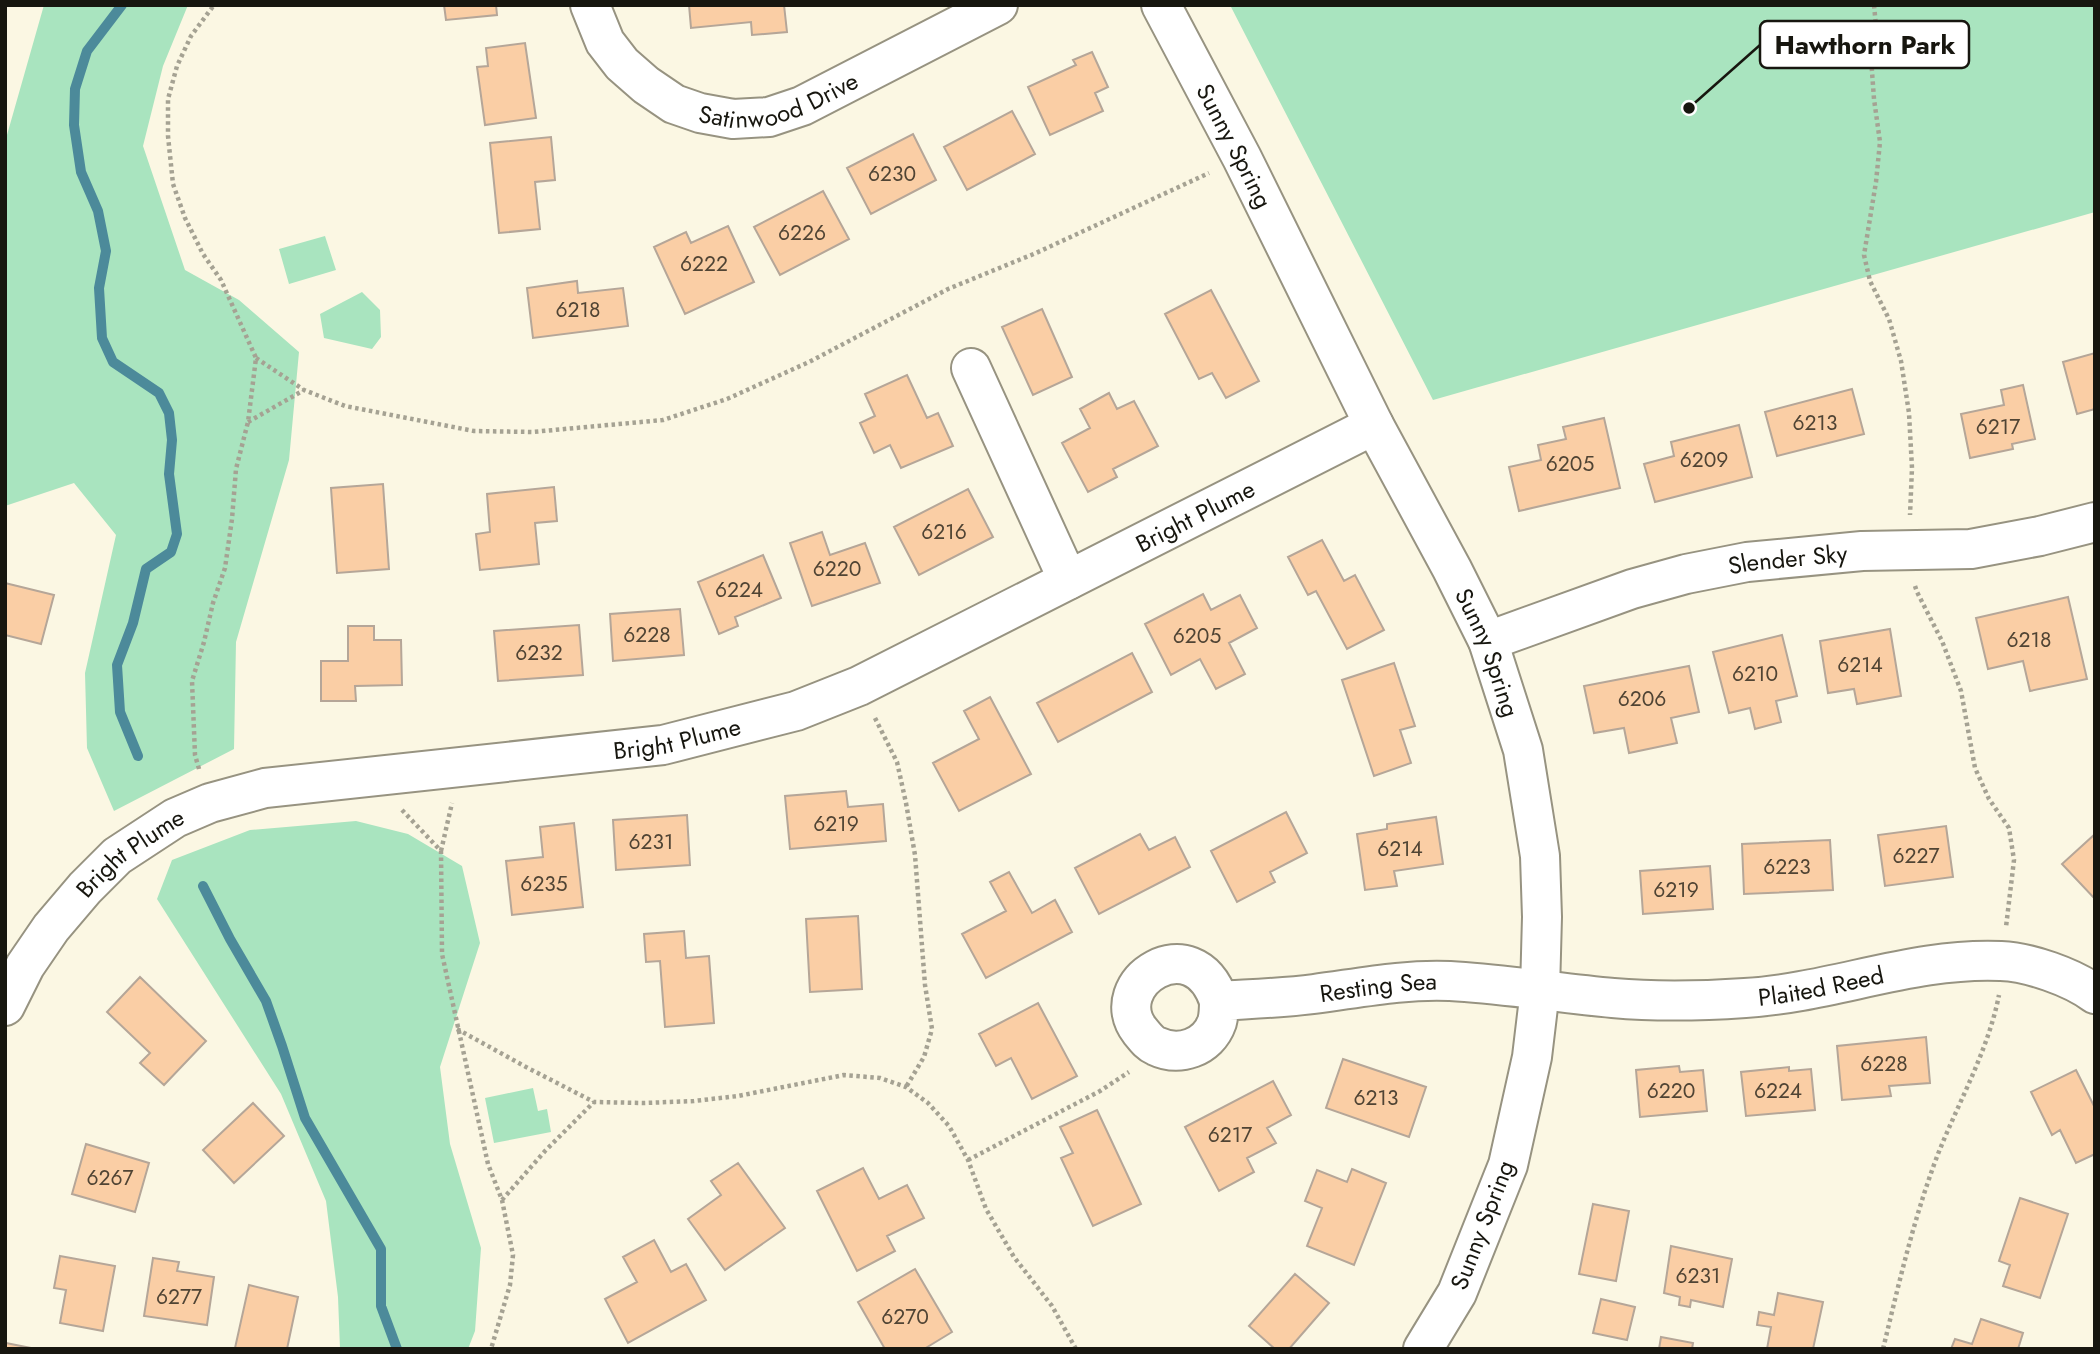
<svg xmlns="http://www.w3.org/2000/svg" width="2100" height="1354" font-family="Jost,sans-serif">
<rect width="100%" height="100%" fill="#fbf7e3"/>
<path fill="#a9e4bf" d="M44,5H188L163,66L143,146L185,270L239,300L299,352L289,460L236,642L234,749L114,811L87,748L85,673L116,535L74,483L5,506V142Z
M1230,5H2095V212L1433,400Z
M325,236L336,270L289,284L279,249Z
M362,292L380,310L381,337L372,349L324,338L320,314Z
M356,821L408,834L462,866L480,943L440,1067L450,1144L481,1248L475,1331L468,1349H340L338,1297L326,1201L281,1094L157,899L172,860L250,830Z
M533,1088L538,1111L547,1109L551,1132L494,1143L485,1098Z"/>
<g fill="none" stroke-linecap="round" stroke-linejoin="round">
<path stroke="#4c8a9a" stroke-width="10" d="M122,5L87,51L75,89L74,125L81,172L98,211L106,251L99,288L102,338L113,362L159,393L169,413L172,440L169,474L177,534L171,552L146,569L133,623L117,665L120,712L138,756
M203,886L230,939L266,1001L282,1046L305,1118L381,1249V1306L397,1349"/>
</g>
<path fill="#facea5" stroke="#b5a698" stroke-width="2" d="M444,5H496L497,15L446,20Z
M689,5H784L787,32L752,35L751,22L691,28Z
M525,43L536,118L485,125L477,67L488,66L486,48Z
M1092,52L1108,87L1095,93L1103,111L1050,135L1028,87L1076,65L1073,60Z
M1012,111L1035,154L967,190L944,147Z
M913,134L936,180L871,214L847,168Z
M551,137L555,180L535,182L540,229L499,233L490,143Z
M823,191L849,239L780,275L754,227Z
M728,226L754,282L685,314L654,247L686,232L691,243Z
M577,281L578,293L623,288L628,326L533,338L527,288Z
M1211,290L1259,381L1226,398L1212,373L1199,379L1165,314Z
M1042,309L1072,377L1033,395L1002,327Z
M2095,353V409L2077,414L2063,362Z
M907,375L927,418L938,413L953,446L901,468L890,445L874,453L860,423L875,416L865,394Z
M2023,385L2035,439L2012,444L2013,449L1970,458L1961,414L2004,405L2001,390Z
M1852,389L1864,434L1777,456L1765,412Z
M1109,393L1117,409L1134,401L1158,446L1113,469L1117,477L1088,492L1062,443L1090,428L1080,409Z
M1604,418L1620,488L1519,511L1509,467L1541,460L1538,445L1566,439L1563,427Z
M1739,425L1752,477L1655,502L1644,464L1674,456L1671,442Z
M383,484L389,569L337,573L331,488Z
M554,487L557,521L535,523L539,564L480,570L476,534L490,532L487,494Z
M968,489L993,537L919,575L894,527Z
M822,532L830,555L865,543L880,583L812,606L790,543Z
M1322,540L1344,581L1355,575L1384,630L1347,649L1316,591L1308,595L1288,557Z
M763,555L781,598L735,617L738,626L719,634L698,582Z
M5,583L54,595L41,644L5,635Z
M1203,594L1211,610L1240,595L1257,628L1229,643L1245,674L1216,689L1200,659L1171,675L1145,624Z
M2068,597L2087,679L2030,691L2023,661L1988,669L1976,618Z
M680,609L684,655L613,661L610,614Z
M579,625L583,675L498,681L494,631Z
M348,626H374V640H401L402,685L355,686L356,701H321V661H348Z
M1890,629L1901,696L1857,704L1854,689L1828,693L1820,641Z
M1782,635L1797,696L1776,701L1781,722L1755,729L1750,708L1729,713L1713,652Z
M1132,653L1152,692L1058,742L1037,703Z
M1394,663L1415,726L1400,730L1411,763L1374,776L1342,680Z
M1689,666L1699,712L1671,718L1677,743L1629,753L1624,728L1594,733L1584,686Z
M990,697L1031,774L959,811L933,763L979,739L964,711Z
M846,791L848,807L883,804L886,841L790,849L785,796Z
M1286,812L1307,853L1270,872L1275,882L1237,902L1211,851Z
M687,815L690,865L616,870L613,820Z
M1436,817L1443,864L1394,871L1397,886L1365,890L1357,834L1387,829V824Z
M574,823L583,907L512,915L506,861L543,857L540,827Z
M1946,826L1953,877L1885,886L1878,835Z
M1140,834L1149,850L1175,837L1190,867L1099,914L1075,868Z
M2094,835L2095,837V899L2062,864Z
M1830,840L1833,890L1744,894L1742,844Z
M1710,866L1713,909L1643,914L1640,871Z
M1009,872L1032,913L1055,900L1072,932L986,978L962,934L1006,911L990,882Z
M858,916L862,989L810,992L806,919Z
M684,931L686,958L709,956L714,1023L665,1027L660,961L646,962L644,934Z
M140,977L206,1041L164,1085L140,1063L150,1053L107,1012Z
M1038,1003L1077,1076L1032,1099L1011,1058L996,1066L979,1034Z
M1926,1037L1930,1083L1889,1086L1891,1096L1842,1100L1837,1046Z
M1343,1059L1426,1087L1409,1137L1326,1108Z
M1679,1066L1680,1072L1703,1070L1707,1111L1640,1117L1636,1070Z
M1789,1067V1071L1811,1069L1815,1110L1746,1116L1741,1072Z
M2076,1070L2095,1108V1154L2076,1163L2060,1130L2052,1135L2031,1092Z
M1273,1081L1291,1115L1267,1128L1276,1143L1247,1158L1254,1172L1219,1191L1185,1127Z
M253,1103L284,1136L234,1183L203,1150Z
M1097,1110L1141,1204L1093,1226L1061,1158L1073,1153L1060,1127Z
M86,1144L149,1163L135,1212L72,1194Z
M738,1163L785,1228L725,1270L688,1219L721,1195L711,1181Z
M863,1168L879,1199L907,1185L924,1218L887,1236L895,1251L857,1271L817,1191Z
M1352,1169L1386,1183L1354,1265L1307,1246L1322,1208L1305,1201L1317,1170L1347,1182Z
M2020,1198L2068,1214L2040,1298L2003,1286L2010,1265L1999,1261Z
M1593,1204L1629,1211L1616,1281L1579,1274Z
M654,1240L671,1272L686,1264L706,1300L628,1343L605,1299L637,1282L623,1257Z
M1671,1246L1732,1259L1723,1307L1691,1300L1690,1307L1679,1305L1680,1297L1664,1293Z
M60,1256L115,1266L103,1331L60,1323L66,1290L54,1288Z
M153,1258L179,1262L177,1271L214,1277L207,1325L144,1316Z
M915,1269L952,1332L924,1349H885L858,1302Z
M1295,1274L1329,1303L1289,1349H1275L1249,1326Z
M249,1285L298,1297L287,1349L235,1348Z
M1778,1293L1823,1302L1813,1349H1767L1771,1327L1757,1325L1759,1312L1774,1315Z
M1601,1299L1635,1307L1627,1340L1593,1333Z
M1981,1319L2023,1333L2018,1349H1951L1955,1339L1972,1344Z
M1661,1337L1693,1343L1692,1349H1659Z
M6,1343L36,1349H5Z"/>
<g fill="none" stroke-linecap="round" stroke-linejoin="round">
<g stroke="#979381" stroke-width="42">
<g id="minor">
<path id="s1" d="M590,5L605,42L622,64L646,85L674,104L700,113L733,119L769,117L802,106L998,5"/>
<path id="s2" d="M1161,5L1242,158L1374,425L1452,569L1488,641L1523,750L1540,856L1542,917L1540,990L1532,1057L1508,1165L1457,1293L1423,1349"/>
<path d="M971,368L1068,580"/>
<path id="s3" d="M1488,641L1632,589L1686,574L1747,562L1862,551L1971,549L2040,536L2095,522"/>
<path id="s4" d="M1219,1001C1219,1008 1219,1015 1217,1022C1208,1048 1179,1057 1156,1046C1149,1043 1145,1037 1140,1031C1103,984 1193,924 1219,1001C1250,999 1283,998 1314,994C1360,988 1403,979 1450,981C1505,984 1559,993 1613,998C1657,1002 1701,1001 1745,998C1831,993 1914,957 2001,961C2029,962 2072,977 2095,994"/>
<path id="s5" d="M5,1006L25,966L51,928L85,888L117,856L175,818L210,803L265,788L663,745L796,711L859,686L1374,425"/>
</g>
</g>
<path stroke="#a5a293" stroke-width="4.5" stroke-dasharray="3.5 3.5" stroke-linecap="butt" d="M1874,5L1876,26L1871,58L1874,99L1880,142L1876,182L1864,255L1870,281L1889,319L1901,361L1909,413L1912,468L1910,515
M256,358L304,390L345,406L474,431L532,432L663,420L727,399L809,362L948,289L1036,253L1209,173
M248,422L304,390
M1915,586L1917,592L1942,641L1961,691L1975,768L1989,799L2009,828L2014,860L2006,927
M875,718L897,762L906,803L915,855L925,985L932,1029L924,1057L906,1087
M199,769L195,755L192,681L204,642L213,603L225,568L232,519L236,469L248,422L256,358L221,280L203,254L185,218L173,184L168,136V99L177,66L191,36L214,5
M402,810L441,851L442,954L488,1164L502,1200L513,1255L510,1285L491,1349
M441,851L452,803
M457,1029L526,1067L594,1102L644,1103L694,1101L738,1096L844,1075L880,1078L906,1087L928,1103L949,1126L968,1160L986,1209L1014,1257L1052,1306L1076,1349
M968,1160L1100,1091L1129,1072
M502,1200L545,1151L594,1102
M1883,1349C1899,1283 1914,1217 1938,1154C1959,1101 1988,1051 1999,995"/>
<use href="#minor" stroke="#fff" stroke-width="38"/>
</g>
<g text-anchor="middle" dominant-baseline="central" stroke-width="5" stroke-linejoin="round" paint-order="stroke">
<g font-size="21" fill="#504434">
<text x="892" y="174">6230</text>
<text x="802" y="233">6226</text>
<text x="704" y="264">6222</text>
<text x="578" y="310">6218</text>
<text x="1815" y="423">6213</text>
<text x="1998" y="427">6217</text>
<text x="1704" y="460">6209</text>
<text x="1570" y="464">6205</text>
<text x="944" y="532">6216</text>
<text x="837" y="569">6220</text>
<text x="739" y="590">6224</text>
<text x="647" y="635">6228</text>
<text x="1197" y="636">6205</text>
<text x="2029" y="640">6218</text>
<text x="539" y="653">6232</text>
<text x="1860" y="665">6214</text>
<text x="1755" y="674">6210</text>
<text x="1642" y="699">6206</text>
<text x="836" y="824">6219</text>
<text x="651" y="842">6231</text>
<text x="1400" y="849">6214</text>
<text x="1916" y="856">6227</text>
<text x="1787" y="867">6223</text>
<text x="544" y="884">6235</text>
<text x="1676" y="890">6219</text>
<text x="1884" y="1064">6228</text>
<text x="1671" y="1091">6220</text>
<text x="1778" y="1091">6224</text>
<text x="1376" y="1098">6213</text>
<text x="1230" y="1135">6217</text>
<text x="110" y="1178">6267</text>
<text x="1698" y="1276">6231</text>
<text x="179" y="1297">6277</text>
<text x="905" y="1317">6270</text>
</g>
<g font-size="24" fill="#17160f" stroke="#fff">
<text stroke="none"><textPath href="#s1" startOffset="243">Satinwood Drive</textPath></text>
<text stroke="none"><textPath href="#s2" startOffset="159">Sunny Spring</textPath></text>
<text stroke="none"><textPath href="#s5" startOffset="1335">Bright Plume</textPath></text>
<text stroke="none"><textPath href="#s3" startOffset="312">Slender Sky</textPath></text>
<text stroke="none"><textPath href="#s2" startOffset="726">Sunny Spring</textPath></text>
<text stroke="none"><textPath href="#s5" startOffset="768">Bright Plume</textPath></text>
<text stroke="none"><textPath href="#s5" startOffset="201">Bright Plume</textPath></text>
<text stroke="none"><textPath href="#s4" startOffset="877">Plaited Reed</textPath></text>
<text stroke="none"><textPath href="#s4" startOffset="432">Resting Sea</textPath></text>
<text transform="translate(1482 1225) rotate(-69)">Sunny Spring</text>
</g>
</g>
<path fill="none" stroke="#17160f" stroke-width="2.5" d="M1689 108L1760 45"/>
<circle fill="#17160f" stroke="#fff" stroke-width="2.5" cx="1689" cy="108" r="7"/>
<rect fill="#fff" stroke="#17160f" stroke-width="2.5" x="1760" y="21" width="209" height="47" rx="7"/>
<g font-size="26" text-anchor="middle" font-weight="bold" fill="#17160f">
<text x="1865" y="54">Hawthorn Park</text>
</g>
<rect width="2100" height="1354" fill="none" stroke="#17160f" stroke-width="14"/>
</svg>
